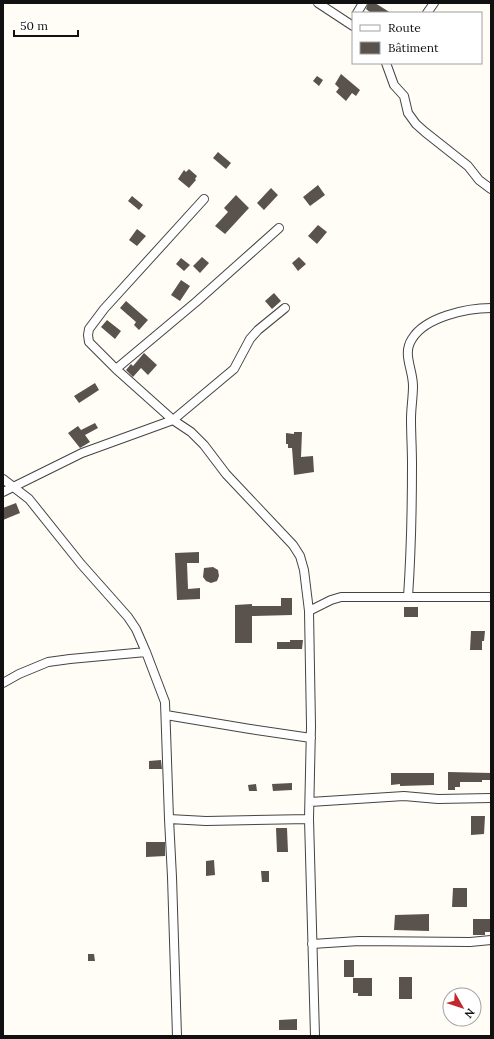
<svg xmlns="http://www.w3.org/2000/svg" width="494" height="1039" font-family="Lora,serif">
<rect width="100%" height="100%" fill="#fffdf5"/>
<path fill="#5a524d" d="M368,3H375L391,13H371L366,9Z
M341,74L360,90L356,96L352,93L346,101L336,92L339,88L335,84Z
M317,76L323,80L319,86L313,81Z
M218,152L231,163L226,169L213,158Z
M189,169L197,176L195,179L196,180L189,188L178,179L184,170L186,172Z
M318,185L325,195L310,206L303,197Z
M271,188L278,195L264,210L257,203Z
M236,195L249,208L225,234L215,226L228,212L224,208Z
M132,196L143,205L139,210L128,201Z
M318,225L327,232L317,244L308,236Z
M137,229L146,236L137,246L129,240Z
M202,257L209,263L200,273L193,266Z
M299,257L306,264L298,271L292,263Z
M181,258L190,265L184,271L176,264Z
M181,280L190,286L180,301L171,295Z
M274,293L281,301L272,309L265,301Z
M126,301L148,320L139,330L134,325L136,322L120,308Z
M107,320L121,331L115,339L101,327Z
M144,353L157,365L148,375L141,368L133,377L126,370L131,364L133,366Z
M95,383L99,390L79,403L74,396Z
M95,423L98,428L85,435L90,442L80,448L68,433L78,426L81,430Z
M294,432H302L301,457L313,456L314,472L294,475L292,448H288V444H286V433L294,434Z
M16,503L20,513L3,520V508Z
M199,552V563H187L188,589L200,588V599L177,600L175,553Z
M213,567L218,570L219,576L217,581L211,583L206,581L203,577L204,568Z
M281,598H292V615L252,616V643H235V605L252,604V606H281Z
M404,607H418V617H404Z
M471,631H485L484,641H482V650H470Z
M290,640H303L302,649H277V642H290Z
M161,760L162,769H149V761Z
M448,772L491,773V780H482V782H460V787H455V790H448Z
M391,773H434V785L400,786V784L391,785Z
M292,783V790L273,791L272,784Z
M256,784L257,791H249L248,785Z
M471,816H485L484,834L471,835Z
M276,828H287L288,852H277Z
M146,842H165V856L146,857Z
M214,860L215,875L206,876V861Z
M261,871H269V882H262Z
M453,888H467V907H452Z
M429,914V931L394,930L395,915Z
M473,919H491V932H485V935H473Z
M88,954H94L95,961H88Z
M344,960H354V977H344Z
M399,977H412V999H399Z
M353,978H372V996H358V993H353Z
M297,1019V1030H279V1020Z"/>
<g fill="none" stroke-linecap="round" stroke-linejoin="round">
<g stroke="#444" stroke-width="10">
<path id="minor" d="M318,3L353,26
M357,13L363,3
M427,13L434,3
M386,63L394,85L404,96L408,113L416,124L425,132L468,166L479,180L491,189
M204,199L104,309L89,329L88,335L89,342L116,369L173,420L191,432L204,445L226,474L293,545L300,556L304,570L309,611L311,726L309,819L315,1036
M116,369L196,302L279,228
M3,479L29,499L81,564L128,617L136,629L146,652L165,702L169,819L172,877L177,1036
M3,492L82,453L173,420L234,369L250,339L258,330L285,308
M408,597C411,553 412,508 412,464C412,449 411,434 411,419C411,408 413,397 413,386C413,369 402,354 412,339C425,317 467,308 491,308
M309,611L331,600L341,597H491
M3,683L19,674L48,662L70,659L146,652
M166,715L250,729L311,738
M310,802L404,796L438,799L491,798
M169,819L206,821L309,819
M312,944L359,941L470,942L491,940"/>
</g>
<use href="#minor" stroke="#fff" stroke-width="8"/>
</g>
<rect width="494" height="1039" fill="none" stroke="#111111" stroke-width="8"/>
<rect x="352" y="12" width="130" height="52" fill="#ffffff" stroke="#a0a0a0"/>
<rect x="360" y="25" width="20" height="6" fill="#ffffff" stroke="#a0a0a0"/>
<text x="388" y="32" font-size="12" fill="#111111">Route</text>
<rect x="360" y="42" width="20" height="12" fill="#5a524d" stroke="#a0a0a0"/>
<text x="388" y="52" font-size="12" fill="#111111">Bâtiment</text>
<g transform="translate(462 1007) rotate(129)"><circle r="19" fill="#ffffff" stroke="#a0a0a0"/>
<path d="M0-3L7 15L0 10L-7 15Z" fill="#c4262e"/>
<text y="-6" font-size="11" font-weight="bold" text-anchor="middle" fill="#111111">N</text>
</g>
<path d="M14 30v6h64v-6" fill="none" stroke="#111111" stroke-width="2"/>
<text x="20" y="30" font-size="12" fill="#111111" stroke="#ffffff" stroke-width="3" paint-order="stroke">50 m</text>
</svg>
